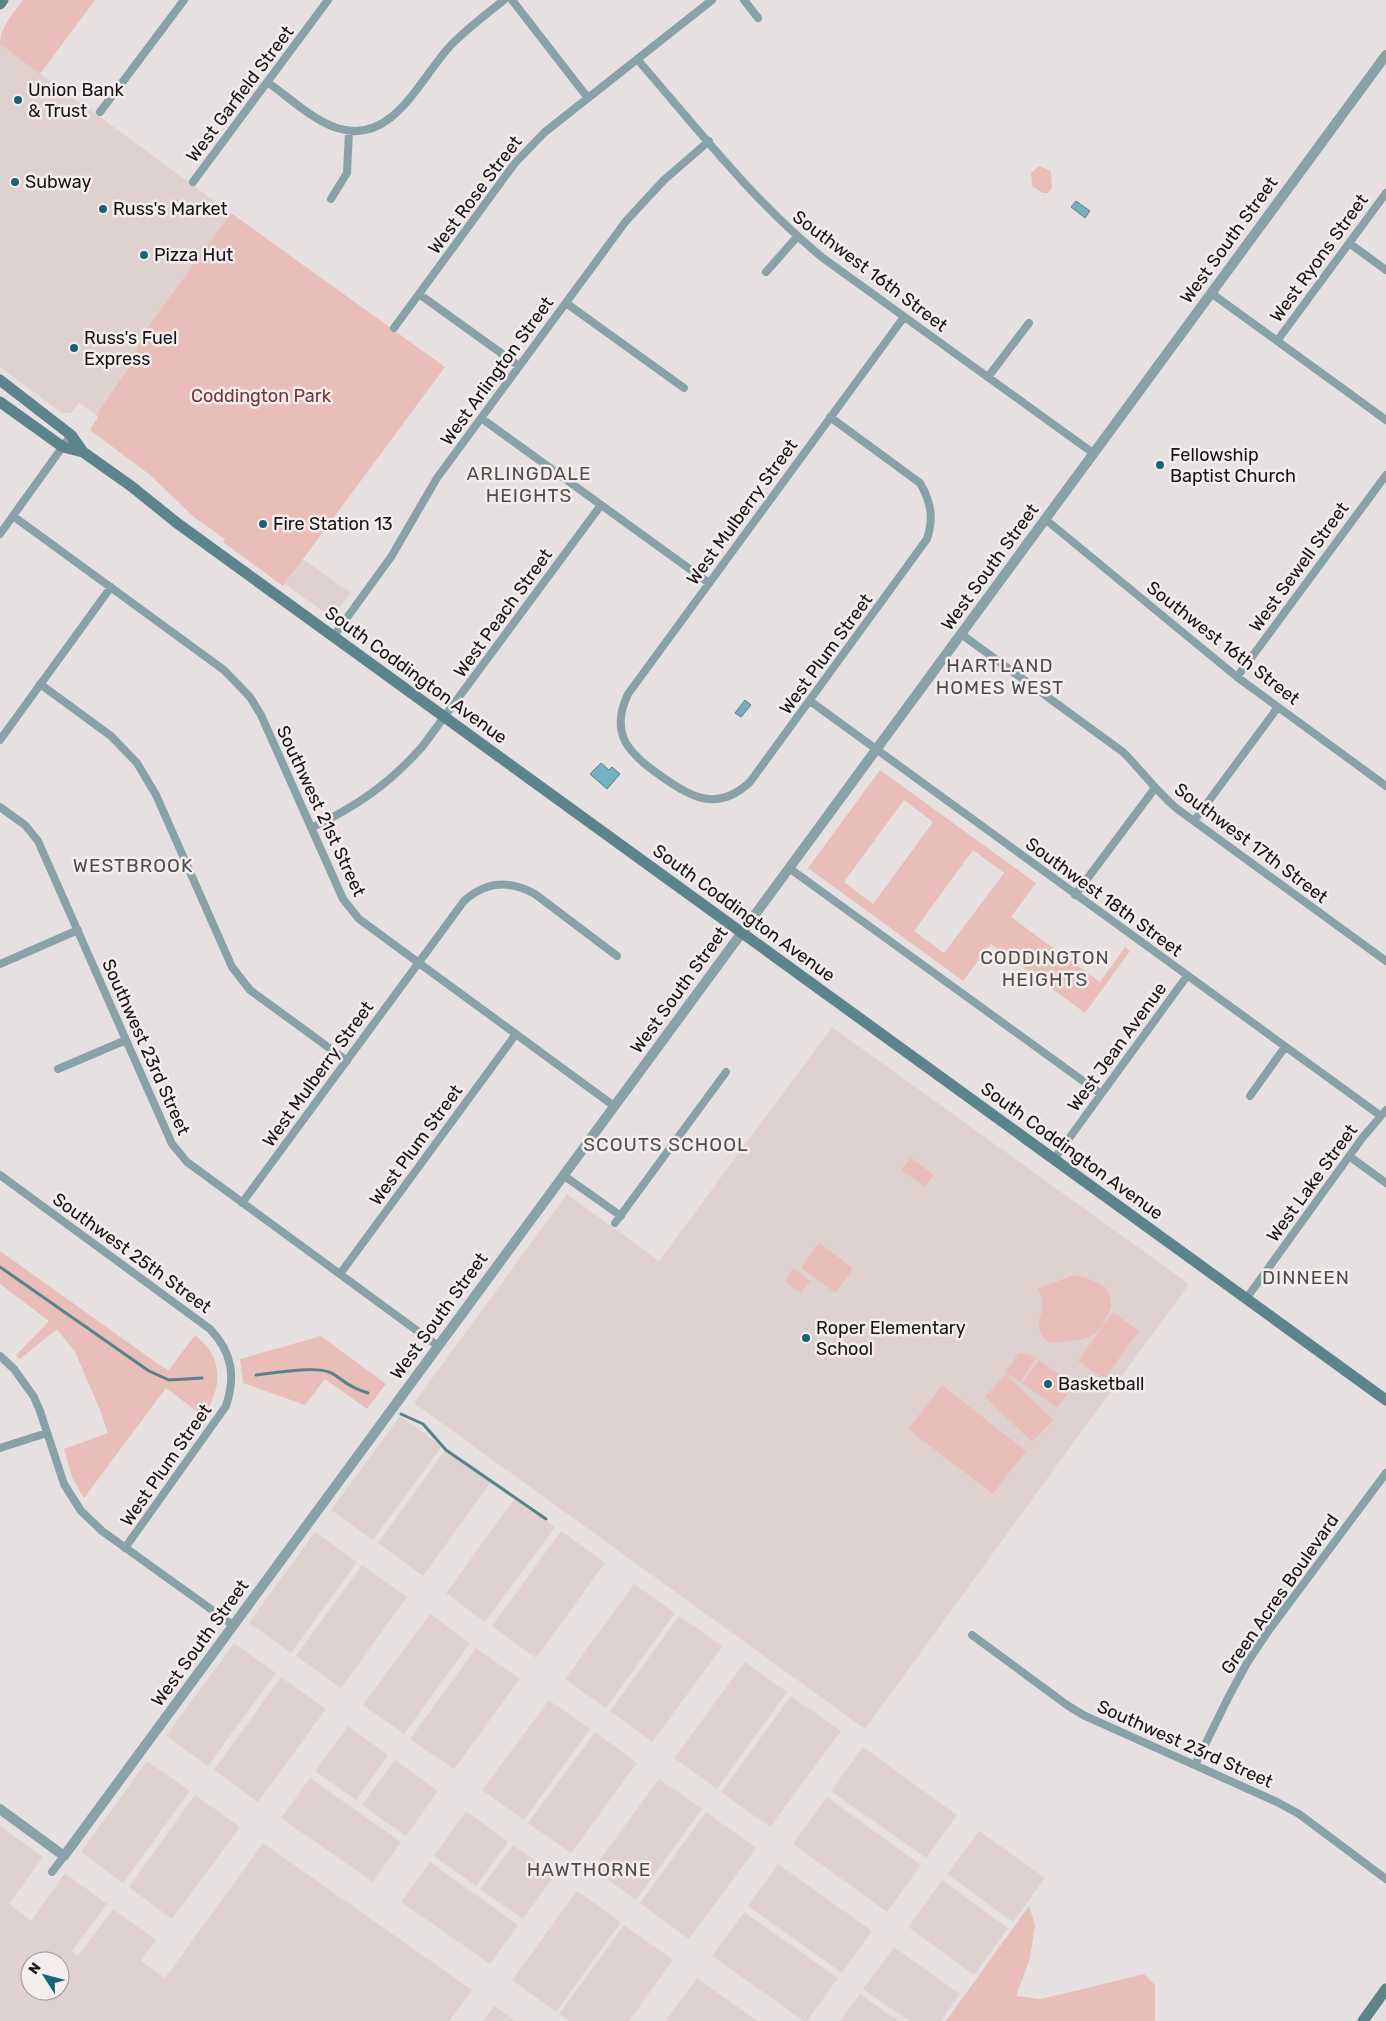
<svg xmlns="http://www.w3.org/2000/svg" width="1386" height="2021" font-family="Rubik,sans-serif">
<rect width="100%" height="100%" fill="#e6e1e0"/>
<path fill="#dfd1cf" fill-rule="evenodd" d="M0,44L231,213L146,329L129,367L96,415L79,403L71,413H62L0,367Z
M303,559L351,593L332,618L285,584Z
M832,1027L1189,1284L865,1729L414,1403L567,1194L659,1261Z
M400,1416L442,1446L373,1540L331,1510Z
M446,1449L491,1482L423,1576L378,1543Z
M515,1498L555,1527L485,1622L446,1593Z
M561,1531L605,1563L536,1658L492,1626Z
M315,1532L357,1562L291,1653L249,1623Z
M362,1565L407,1597L341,1688L296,1656Z
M634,1584L675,1613L606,1708L565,1679Z
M430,1614L470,1643L404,1734L363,1705Z
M679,1616L723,1646L652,1742L610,1711Z
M234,1643L276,1673L208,1766L166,1736Z
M476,1648L520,1679L454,1769L410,1739Z
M745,1662L787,1692L717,1789L674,1758Z
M281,1677L326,1709L258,1802L214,1770Z
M791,1696L841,1731L770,1827L721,1792Z
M549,1700L590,1729L524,1820L482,1790Z
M348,1726L388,1755L356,1800L315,1771Z
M595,1732L637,1763L571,1853L528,1823Z
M863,1747L957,1815L926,1858L831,1791Z
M395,1760L438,1791L406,1836L362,1805Z
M147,1761L190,1791L123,1883L81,1852Z
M310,1778L401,1842L373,1882L281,1818Z
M659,1779L702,1809L636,1900L593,1869Z
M195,1795L240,1827L172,1919L129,1887Z
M827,1797L921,1865L887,1912L793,1844Z
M466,1811L508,1842L476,1886L434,1856Z
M706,1812L756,1848L689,1939L640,1903Z
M0,1826L43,1857L9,1904L31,1921L65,1873L107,1904L72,1951L78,1956L113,1909L156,1940L141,1961L165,1978L263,1843L472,1990L449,2021H0ZM30,1961H60V1991H30Z
M979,1831L1045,1878L1013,1922L947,1874Z
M513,1845L555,1875L523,1919L480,1889Z
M430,1862L518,1925L490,1964L401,1902Z
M778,1864L872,1931L842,1973L748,1906Z
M942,1880L1008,1928L974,1975L908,1927Z
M577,1891L621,1922L556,2012L512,1980Z
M744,1912L838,1978L807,2021H804L712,1956Z
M624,1925L673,1960L629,2021H569L559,2014Z
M894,1947L960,1994L941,2021H909L863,1989Z
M697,1978L757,2021H668L666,2020Z
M860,1994L898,2021H840Z
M494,2006L516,2021H483Z"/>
<path fill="#e9beb8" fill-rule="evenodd" d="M23,0H95L40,74L0,44C0,27 13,14 23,0Z
M1039,166L1051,171L1052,188L1048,193H1043L1032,186L1031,173Z
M231,213L445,367L283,586L223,542L225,539L195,518L150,475L90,430L98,417L96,415L129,367L146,329Z
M880,770L1036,883L1011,917L1100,982L1125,947L1130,951L1085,1013L991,944L963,981L808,868ZM904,800L933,822L873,904L844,882ZM973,850L1004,873L944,953L914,931Z
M911,1158L934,1175L925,1187L901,1170Z
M819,1243L853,1268L836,1293L801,1268Z
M0,1251L168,1371L195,1335C224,1358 223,1387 203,1416L166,1388L84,1498L72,1477L64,1449L108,1433L100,1410L75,1352L57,1329L20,1359L16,1355L49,1321L0,1284Z
M793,1268L810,1281L801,1293L785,1281Z
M1074,1275C1097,1280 1121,1289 1107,1317C1104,1324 1099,1331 1093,1335C1084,1340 1073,1341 1063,1342C1056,1343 1050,1344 1045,1339C1028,1321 1053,1309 1037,1289Z
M1113,1312L1139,1331L1104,1379L1078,1361Z
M321,1336L386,1384L367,1409L325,1379L305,1405L243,1383L240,1359Z
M1019,1353L1029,1354L1036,1359L1020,1382L1005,1372Z
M1039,1360L1074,1385L1057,1408L1022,1383Z
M1006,1374L1053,1420L1032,1442L985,1397Z
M942,1385L1026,1451L993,1494L908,1429Z
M1029,1906L1035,1925L1030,1958L1016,1996L1041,1999L1144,1974L1155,1985V2021H946Z"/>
<path fill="#74b0bd" stroke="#58818a" d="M1076,201L1090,211L1085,218L1071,207Z
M745,700L751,705L741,717L735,713Z
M601,763L609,770L612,767L620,774L607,789L590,774Z"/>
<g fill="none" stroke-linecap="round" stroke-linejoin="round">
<path stroke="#58818a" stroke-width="3" d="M0,1267L149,1371L169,1380L202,1378
M256,1375C274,1373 313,1366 329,1372C335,1374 337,1377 342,1380C348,1385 360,1391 368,1393
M401,1414L423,1424L446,1450L546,1519"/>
<path stroke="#89a2a8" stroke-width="8" d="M512,0L588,98
M744,0L758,18
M637,59C696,127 753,201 823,258L1093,453
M267,82C289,97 312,120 337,128C393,147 421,76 452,44C468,28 486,14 504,0
M100,112L184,0
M193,182L328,0
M331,199L347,173L349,131
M1349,243L1386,270
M766,272L797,237
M1211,293L1386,420
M419,294L519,366
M566,303L684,388
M394,328L515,163L545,132L712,0
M1277,341L1386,193
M988,377L1029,323
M830,417L920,483C931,502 934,518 927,539L750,782C718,812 691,798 661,776C629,754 609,734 628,694C720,568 813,443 904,317
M481,418L709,583
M13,516L224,670L250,697L261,715L343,899L359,919L614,1106
M1045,519L1237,677L1386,786
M0,534L71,435
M961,634L1123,752C1141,770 1156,791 1176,808L1386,961
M333,637L391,557L437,478L626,221L664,180L709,141
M1237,677L1386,475
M40,684L111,736L137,763L156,795L232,967L250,990L347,1061
M810,701L1381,1116
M0,740L111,587
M0,807L25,825L38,841L172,1144L187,1162L438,1346
M1194,821L1278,707
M311,828C356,807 389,784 422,747L601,505
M789,868L1101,1094
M1075,895L1155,788
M0,964L78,930
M58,1069L126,1040
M1250,1096L1285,1047
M1349,1156L1386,1183
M1054,1159L1187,976
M0,1175L210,1329C232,1352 236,1376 226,1406L125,1548
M563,1175L621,1216
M242,1203L464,901C486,881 510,880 535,894L617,956
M615,1223L726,1072
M340,1274L516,1034
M1246,1299L1363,1137L1386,1110
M0,1356L14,1369L34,1397L40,1411L64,1484L81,1511L102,1531L233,1625
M0,1448L47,1433
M972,1635L1067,1705L1083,1715L1277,1802L1299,1814L1386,1879
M1195,1765L1228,1698L1247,1663L1269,1630L1386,1473
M52,1872L64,1856"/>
<path stroke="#89a2a8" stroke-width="10" d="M0,1809L64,1856L1386,55"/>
<path stroke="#5d838b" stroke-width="11" d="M0,4L3,0
M0,380L71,435L83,452L131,486L177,523L1386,1400
M0,402L63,447L83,452
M1363,2021L1386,1989"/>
</g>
<g fill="#1a6471" stroke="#f3eeed" stroke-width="2">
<circle cx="18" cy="100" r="5"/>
<circle cx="15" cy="182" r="5"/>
<circle cx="103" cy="209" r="5"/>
<circle cx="144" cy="255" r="5"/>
<circle cx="74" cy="348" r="5"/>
<circle cx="1160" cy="465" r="5"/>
<circle cx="263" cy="524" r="5"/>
<circle cx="806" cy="1338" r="5"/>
<circle cx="1048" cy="1384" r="5"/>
</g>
<g text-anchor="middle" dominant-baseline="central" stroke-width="5" stroke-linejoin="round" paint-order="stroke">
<g font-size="18" fill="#161414" stroke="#f3eeed" text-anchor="start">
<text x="28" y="90">Union Bank<tspan x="28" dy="21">&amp; Trust</tspan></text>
<text x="25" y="182">Subway</text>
<text x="113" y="209">Russ's Market</text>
<text x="154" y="255">Pizza Hut</text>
<text x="84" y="338">Russ's Fuel<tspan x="84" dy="21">Express</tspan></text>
<text x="1170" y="455">Fellowship<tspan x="1170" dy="21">Baptist Church</tspan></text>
<text x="273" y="524">Fire Station 13</text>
<text x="816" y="1328">Roper Elementary<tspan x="816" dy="21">School</tspan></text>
<text x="1058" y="1384">Basketball</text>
</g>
<g font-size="18" fill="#161414" stroke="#f3eeed">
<text transform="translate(240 94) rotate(-53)">West Garfield Street</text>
<text transform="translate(475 195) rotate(-53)">West Rose Street</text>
<text transform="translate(1229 240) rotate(-54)">West South Street</text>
<text transform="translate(1319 258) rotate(-54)">West Ryons Street</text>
<text transform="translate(870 271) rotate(37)">Southwest 16th Street</text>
<text transform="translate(497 371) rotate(-54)">West Arlington Street</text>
<text transform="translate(742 512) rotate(-54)">West Mulberry Street</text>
<text transform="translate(990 567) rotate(-54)">West South Street</text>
<text transform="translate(1299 567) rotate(-54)">West Sewell Street</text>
<text transform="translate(503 613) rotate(-54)">West Peach Street</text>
<text transform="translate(1223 643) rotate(38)">Southwest 16th Street</text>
<text transform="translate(826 654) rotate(-54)">West Plum Street</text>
<text transform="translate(416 675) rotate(36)">South Coddington Avenue</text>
<text transform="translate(321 811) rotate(65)">Southwest 21st Street</text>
<text transform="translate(1251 843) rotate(37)">Southwest 17th Street</text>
<text transform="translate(1104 897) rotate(36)">Southwest 18th Street</text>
<text transform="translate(744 913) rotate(36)">South Coddington Avenue</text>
<text transform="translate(679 990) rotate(-54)">West South Street</text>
<text transform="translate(146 1047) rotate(66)">Southwest 23rd Street</text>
<text transform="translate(1117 1047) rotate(-54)">West Jean Avenue</text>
<text transform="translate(318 1074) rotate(-54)">West Mulberry Street</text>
<text transform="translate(416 1145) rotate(-54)">West Plum Street</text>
<text transform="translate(1072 1151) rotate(36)">South Coddington Avenue</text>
<text transform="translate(1312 1183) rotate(-54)">West Lake Street</text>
<text transform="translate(132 1253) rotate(36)">Southwest 25th Street</text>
<text transform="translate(439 1316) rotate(-54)">West South Street</text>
<text transform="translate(166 1465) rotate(-55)">West Plum Street</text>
<text transform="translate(1280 1594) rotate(-55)">Green Acres Boulevard</text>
<text transform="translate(200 1643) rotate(-54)">West South Street</text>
<text transform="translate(1185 1744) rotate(24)">Southwest 23rd Street</text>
</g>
<g font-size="18" fill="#773530" stroke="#f3eeed">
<text x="261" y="396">Coddington Park</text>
</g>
<g font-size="19" letter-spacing="1" fill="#504c4c" stroke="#f3eeed">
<text x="529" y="473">ARLINGDALE<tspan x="529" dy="22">HEIGHTS</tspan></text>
<text x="1000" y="665">HARTLAND<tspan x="1000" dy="22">HOMES WEST</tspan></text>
<text x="133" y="865">WESTBROOK</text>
<text x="1045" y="957">CODDINGTON<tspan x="1045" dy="22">HEIGHTS</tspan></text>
<text x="666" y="1144">SCOUTS SCHOOL</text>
<text x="1306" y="1277">DINNEEN</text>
<text x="589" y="1869">HAWTHORNE</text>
</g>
</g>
<g transform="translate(45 1976) rotate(306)"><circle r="24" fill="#f3eeed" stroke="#9b9796"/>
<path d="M0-4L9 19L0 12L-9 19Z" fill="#1a6471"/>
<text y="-8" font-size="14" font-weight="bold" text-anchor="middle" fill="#161414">N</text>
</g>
</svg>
